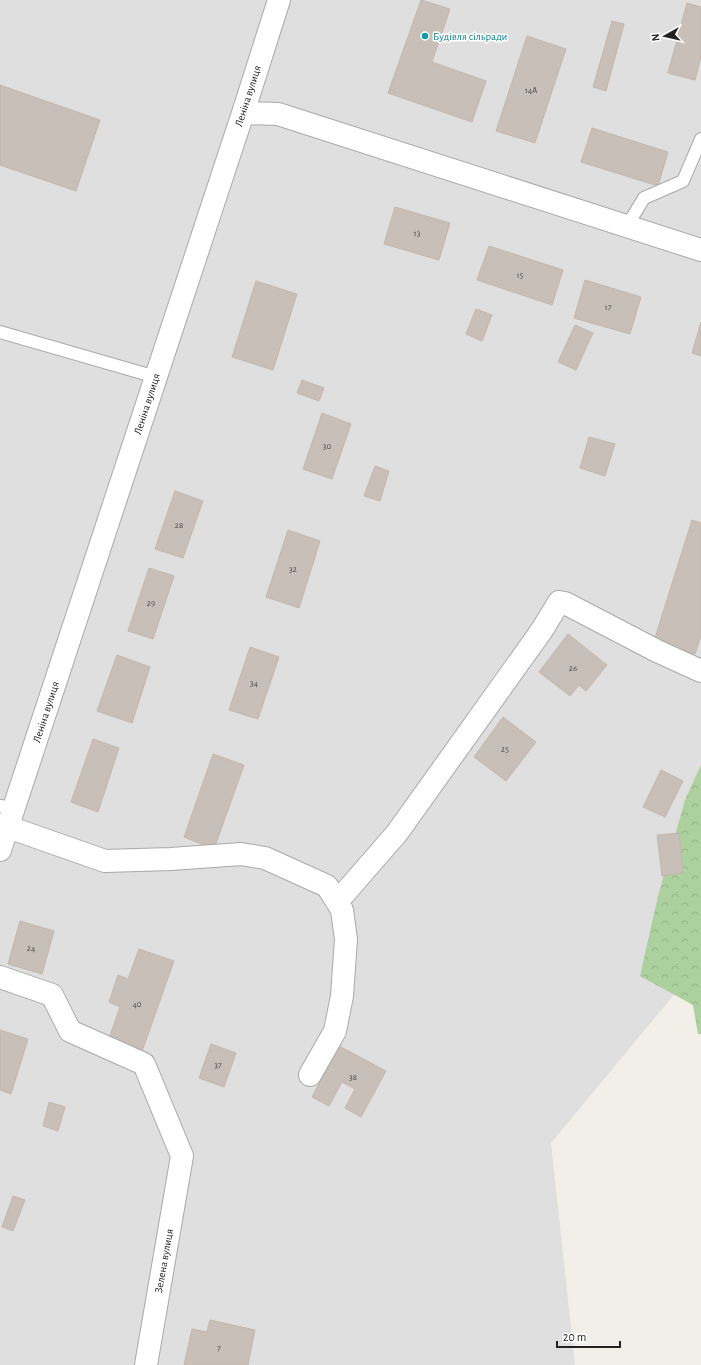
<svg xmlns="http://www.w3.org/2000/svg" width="701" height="1365" font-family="'Alegreya Sans',sans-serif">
<defs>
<pattern id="forest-crowns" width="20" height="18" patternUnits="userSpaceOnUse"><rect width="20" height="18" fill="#add19e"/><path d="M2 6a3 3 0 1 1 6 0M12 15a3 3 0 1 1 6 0" fill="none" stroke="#95b388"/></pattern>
</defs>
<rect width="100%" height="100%" fill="#f2efe9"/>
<path fill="#e0dfdf" d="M0,0H701V962L551,1143L575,1365H0Z"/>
<path fill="url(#forest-crowns)" d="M701,765V1034H698L693,1005L640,976L658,896L685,800Z"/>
<path fill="#c7bfb8" stroke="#c4b6ab" d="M421,0L450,9L432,62L486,81L472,122L388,93Z
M687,3L701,7V57L695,80L668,73Z
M612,21L624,24L606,91L593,87Z
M527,36L566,49L535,143L496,131Z
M0,85L100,120L76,191L0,165Z
M592,128L668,152L658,186L581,162Z
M395,207L450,223L439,260L384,244Z
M489,246L563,270L552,305L477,280Z
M585,280L641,297L630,334L574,318Z
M256,281L297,294L273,370L232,357Z
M476,309L492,315L482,341L466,334Z
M701,322V356L692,353Z
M575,325L593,333L576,370L558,362Z
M302,380L324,388L319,401L297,393Z
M322,413L351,424L332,479L303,469Z
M589,437L615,444L605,476L580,468Z
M375,466L389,471L380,501L364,496Z
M175,491L203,501L183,558L155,549Z
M692,520L701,523V636L695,654L654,641Z
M288,530L320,541L299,608L266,597Z
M149,568L174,576L153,639L128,631Z
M568,634L607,665L586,691L579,685L570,696L539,672Z
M250,647L279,657L258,719L229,710Z
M117,655L150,667L132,723L97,711Z
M503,717L536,742L506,781L474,757Z
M93,739L119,748L98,812L71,802Z
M213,754L244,765L214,849L184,837Z
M661,770L683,781L665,817L643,807Z
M679,833L683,873L662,876L657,835Z
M20,921L54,931L42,974L8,964Z
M139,949L174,961L140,1057L107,1044L120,1007L109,1002L118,975L128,979Z
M0,1030L28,1039L11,1094L0,1090Z
M211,1044L236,1053L224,1087L199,1078Z
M339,1046L386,1071L361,1117L345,1108L355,1089L342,1082L329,1106L312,1097Z
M49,1102L65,1107L58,1131L43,1126Z
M13,1196L25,1200L13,1231L2,1227Z
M210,1320L255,1330L248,1365H184L192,1329L207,1332Z"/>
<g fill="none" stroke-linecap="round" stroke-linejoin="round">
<g stroke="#a9a9a9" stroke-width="14">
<path id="lane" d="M627,226L644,198L683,181L701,139
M0,332L156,377
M0,806L14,808"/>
</g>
<g stroke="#a9a9a9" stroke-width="24">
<path id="street" d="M243,113L278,114L701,250
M8,827L105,861L171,859L241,854L265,858L327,886L342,910L346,939L342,996L335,1031L310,1075
M0,850L243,113L279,0
M337,902L397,833L542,630L559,602L565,603L657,651L701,671
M0,977L52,995L70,1031L144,1064L182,1156L146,1365"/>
</g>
<use href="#lane" stroke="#fff" stroke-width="12"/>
<use href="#street" stroke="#fff" stroke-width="22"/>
</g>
<circle fill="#0f9aa8" stroke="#fff" stroke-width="1.5" cx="425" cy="36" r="4"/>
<g text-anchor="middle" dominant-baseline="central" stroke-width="3" stroke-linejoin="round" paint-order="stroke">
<g font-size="9" fill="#4b4948">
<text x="531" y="90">14А</text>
<text x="417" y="233">13</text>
<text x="520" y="275">15</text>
<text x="608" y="307">17</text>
<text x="327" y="446">30</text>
<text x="179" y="525">28</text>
<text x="293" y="569">32</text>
<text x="151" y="603">29</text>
<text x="573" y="668">26</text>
<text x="254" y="683">34</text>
<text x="505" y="749">25</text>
<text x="31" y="948">24</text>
<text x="137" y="1004">40</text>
<text x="218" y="1065">37</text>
<text x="353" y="1077">38</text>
<text x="219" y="1348">7</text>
</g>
<g font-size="11" fill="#0d838f" stroke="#fff" text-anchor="start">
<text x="433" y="36">Будівля сільради</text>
</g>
<g font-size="11" fill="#222" stroke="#fff">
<text transform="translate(248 96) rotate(-72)">Леніна вулиця</text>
<text transform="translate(147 404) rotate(-72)">Леніна вулиця</text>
<text transform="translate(46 712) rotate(-72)">Леніна вулиця</text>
<text transform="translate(164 1261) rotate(-80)">Зелена вулиця</text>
</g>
</g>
<g transform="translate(665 36) rotate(262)" stroke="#ffffff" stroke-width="3" paint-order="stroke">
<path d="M0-3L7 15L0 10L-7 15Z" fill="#222222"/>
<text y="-6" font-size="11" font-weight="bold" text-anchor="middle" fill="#222222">N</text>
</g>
<path d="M557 1341v6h63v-6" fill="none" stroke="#222222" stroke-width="2"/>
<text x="563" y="1341" font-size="12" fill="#222222" stroke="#ffffff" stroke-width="3" paint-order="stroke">20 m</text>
</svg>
